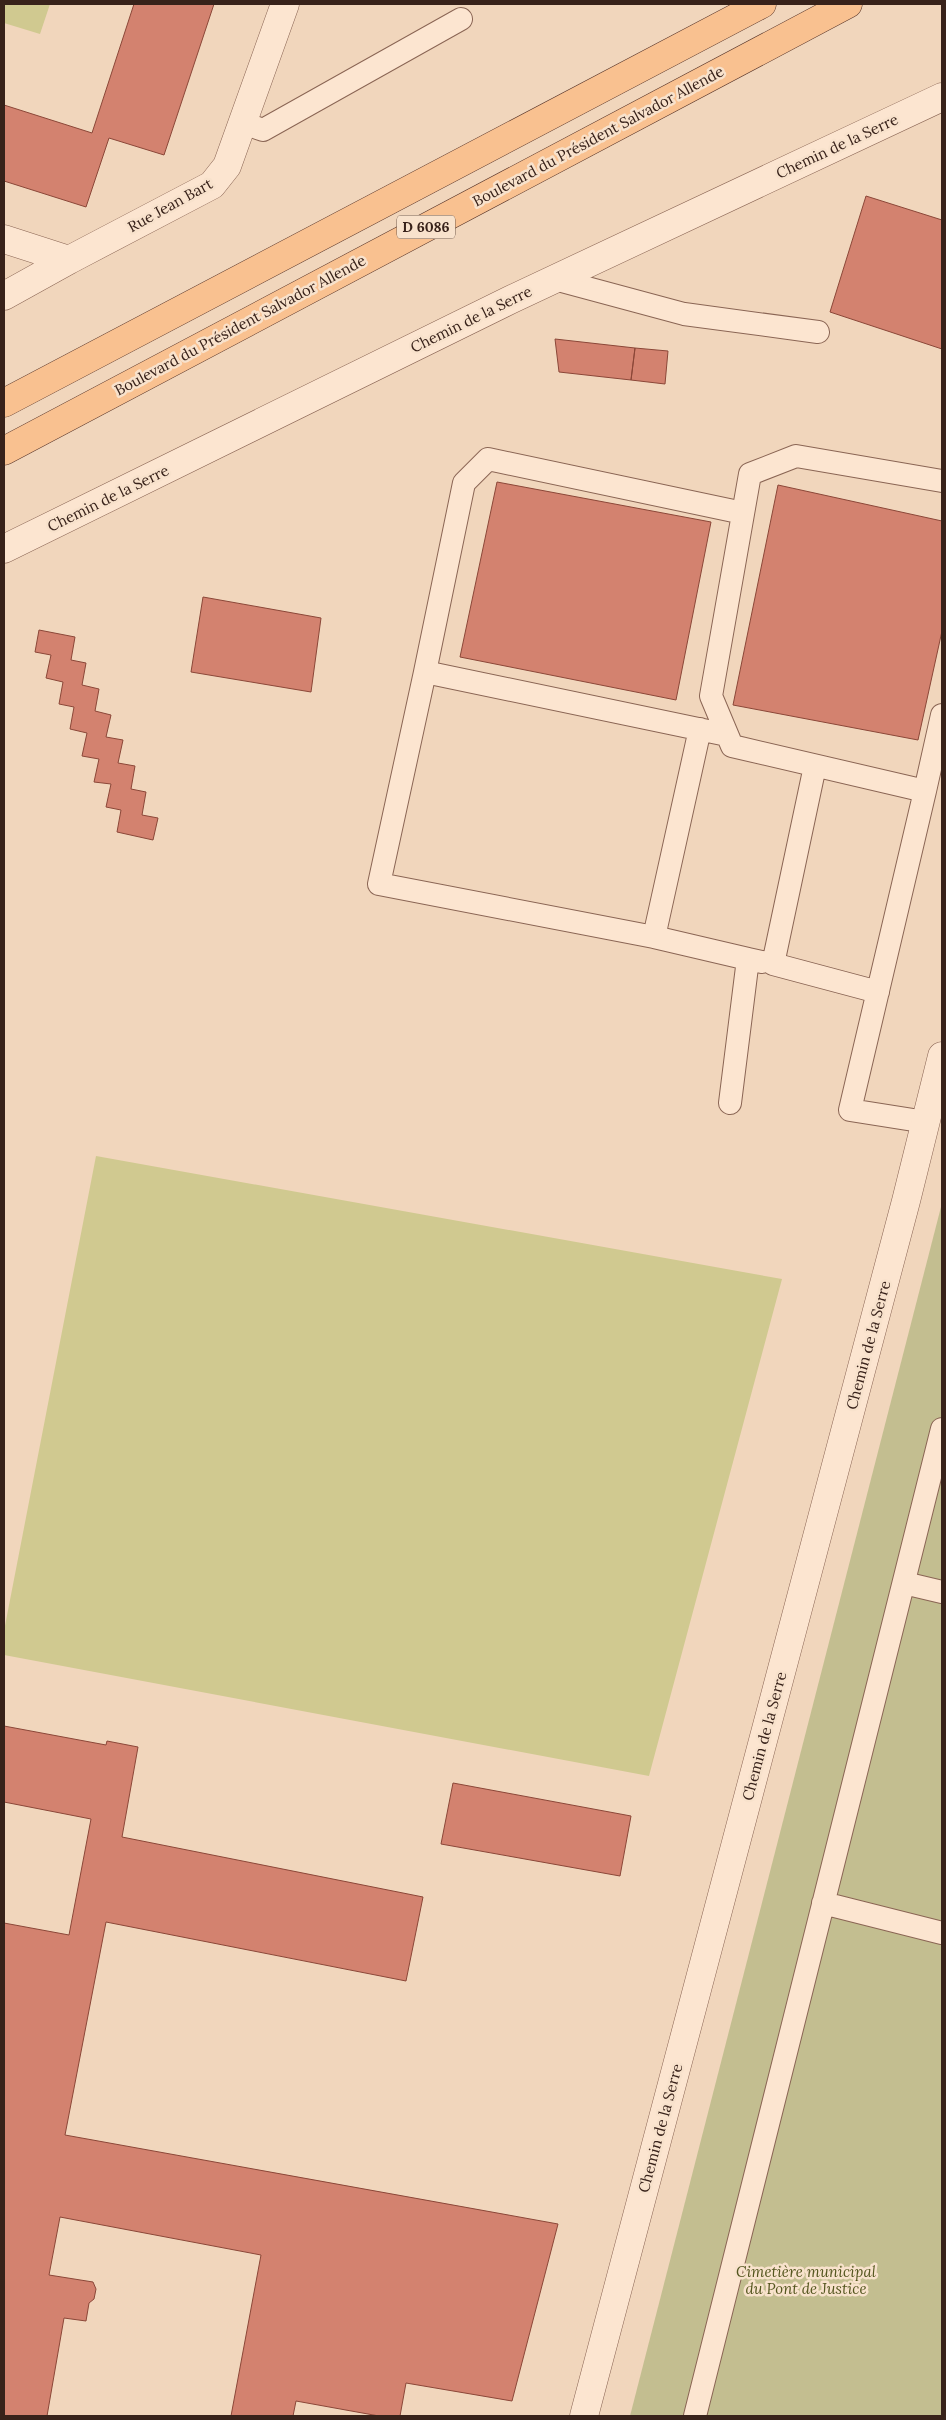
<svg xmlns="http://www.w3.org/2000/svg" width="946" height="2420" font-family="Lora,serif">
<rect width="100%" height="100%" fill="#f1d6bc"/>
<path fill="#d0c990" d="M4,4H50L40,34L4,23Z
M96,1156L782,1279L649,1776L4,1655V1631Z"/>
<path fill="#c3be90" d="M942,1203V2416H630Z"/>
<path fill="#d3826f" stroke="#8b4738" d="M134,4H214L164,155L109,138L86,207L4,181V105L92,133Z
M866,196L942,220V349L830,312Z
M555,339L635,348L631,380L559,372Z
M635,348L668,351L665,384L631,380Z
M497,482L711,522L676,700L460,657Z
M778,485L942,521V631L918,740L733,705Z
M203,597L321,618L311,692L191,672Z
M39,630L75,637L71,660L86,663L82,685L99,689L95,711L111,715L106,737L123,740L118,763L135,766L131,789L146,792L142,815L158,818L153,840L117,832L121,810L106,807L111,784L94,782L99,759L82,756L87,733L70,729L74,707L59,704L63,682L46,678L51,655L35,652Z
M4,1726L106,1745L107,1741L138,1747L122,1837L423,1897L406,1981L106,1922L65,2135L558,2224L512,2401L406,2383L400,2416H379L296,2401L293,2416H231L261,2255L60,2217L49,2275L93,2282L96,2289L94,2299L89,2303L86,2321L64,2318L47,2416H4V1923L69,1935L91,1819L4,1802Z
M453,1783L631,1816L620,1876L441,1844Z"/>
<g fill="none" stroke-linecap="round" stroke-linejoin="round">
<g stroke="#8a6554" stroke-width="24">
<path id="service" d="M241,122L263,130L461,19
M554,279L684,314L818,332
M425,672L379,884L654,937L748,959
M727,735L425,672L464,483L488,459L743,513
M815,766L773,964L878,992
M925,791L942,715
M654,937L700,729
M730,1103L748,959L762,962
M926,1122L850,1110L925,791L732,746L711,696L750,474L796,456L942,481
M904,1583L942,1592
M823,1903L942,1933
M695,2416L942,1429"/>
</g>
<g stroke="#8a6554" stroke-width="29">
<path id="minor" d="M4,239L69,260L212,185L227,166L285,4
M4,296L69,260
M4,549L510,300L942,97
M584,2416L906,1201L942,1056"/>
</g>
<g stroke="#573429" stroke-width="29">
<path id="primary" d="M4,403L762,4
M4,451L848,4"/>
</g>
<use href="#service" stroke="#fce5d0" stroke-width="22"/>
<use href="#minor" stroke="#fce5d0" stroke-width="28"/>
<use href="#primary" stroke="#f9c190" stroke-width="28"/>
</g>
<g text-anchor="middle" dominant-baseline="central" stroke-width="5" stroke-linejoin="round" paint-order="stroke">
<rect fill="#f8e2cc" stroke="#725c4f" stroke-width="1" x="397" y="215.5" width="58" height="23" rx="4"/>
<g font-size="14" font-weight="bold" fill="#38221a">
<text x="426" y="227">D 6086</text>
</g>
<g font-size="15" fill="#38221a" stroke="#f8e2cc">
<text transform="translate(598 136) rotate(-28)">Boulevard du Président Salvador Allende</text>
<text transform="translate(837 146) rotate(-25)">Chemin de la Serre</text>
<text transform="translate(170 205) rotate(-29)">Rue Jean Bart</text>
<text transform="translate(471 319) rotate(-26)">Chemin de la Serre</text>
<text transform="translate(240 325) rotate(-28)">Boulevard du Président Salvador Allende</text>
<text transform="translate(108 498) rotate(-26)">Chemin de la Serre</text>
<text transform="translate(868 1345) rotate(-75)">Chemin de la Serre</text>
<text transform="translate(764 1736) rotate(-75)">Chemin de la Serre</text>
<text transform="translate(660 2128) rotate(-75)">Chemin de la Serre</text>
</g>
<g font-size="15" font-style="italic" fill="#54561f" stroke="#f8e2cc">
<text x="806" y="2271">Cimetière municipal<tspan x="806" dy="17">du Pont de Justice</tspan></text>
</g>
</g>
<rect width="946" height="2420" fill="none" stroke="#38221a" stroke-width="10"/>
</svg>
